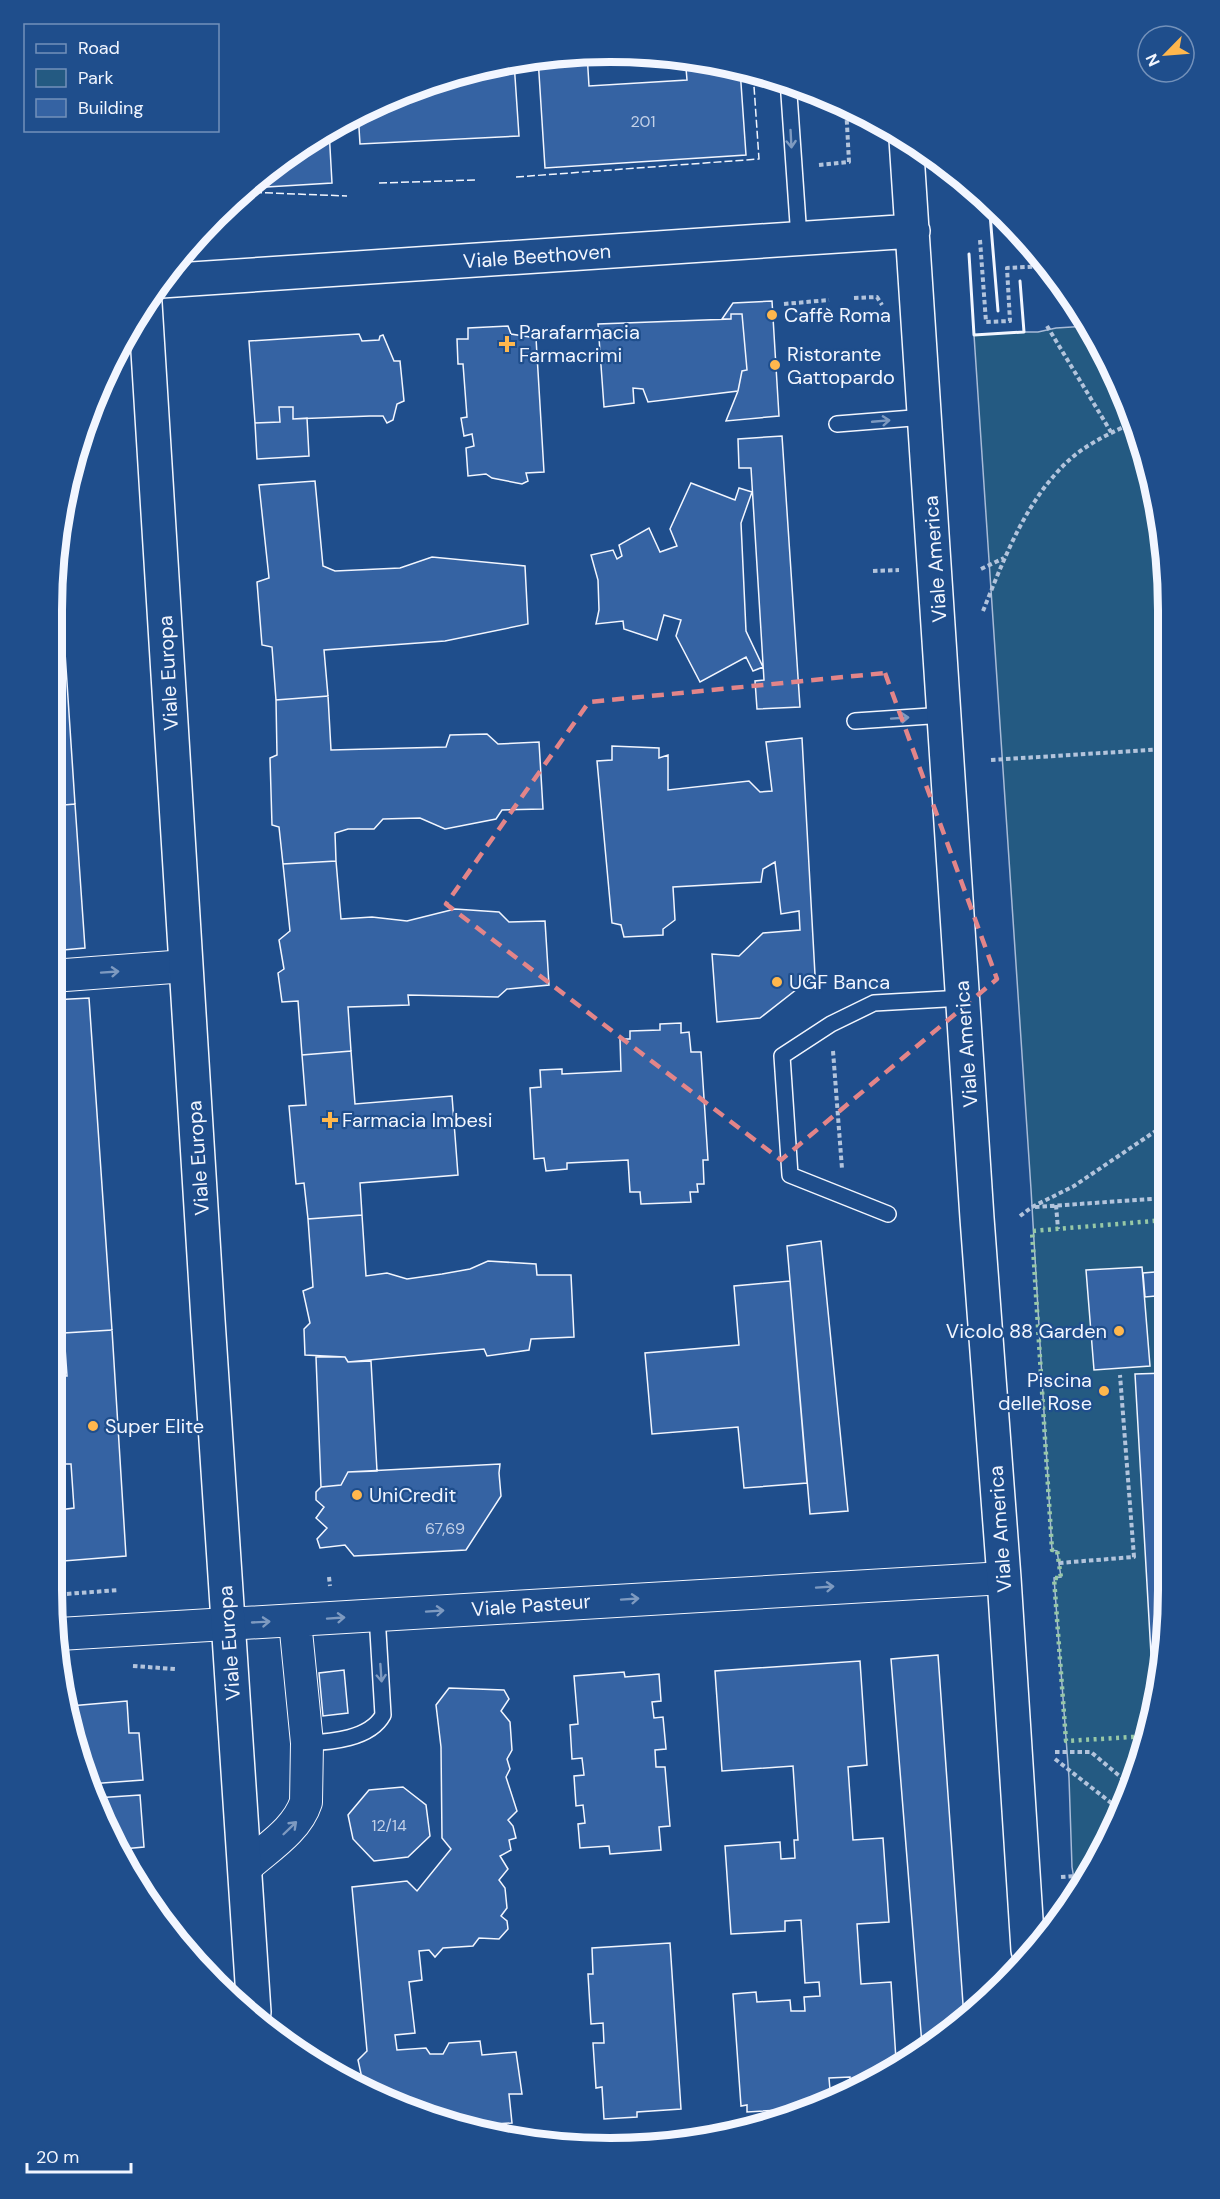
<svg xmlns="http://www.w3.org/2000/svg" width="1220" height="2199" font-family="'DM Sans',sans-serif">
<rect width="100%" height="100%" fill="#1f4e8c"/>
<path fill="#245a82" stroke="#a8bbd7" stroke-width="1.5" d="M1088,326L1139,430L1164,537L1168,1625L1150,1734L1094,1868L1076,1891L1072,1867L1069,1778L1054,1578L1061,1577L1057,1551L1052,1550L1031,1189L974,335L1024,332H1038L1056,328Z"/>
<path fill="#3563a3" stroke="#f2f6ff" stroke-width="1.5" d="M573,52L587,53L589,86L687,80L685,56L740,69L746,155L545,168L538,58Z
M514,62L519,136L360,144L358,112L362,109L465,70Z
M329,130L332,183L248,188L269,167Z
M772,301L779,416L726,421L738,391L742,371L747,370L742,314H731V319H722L733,303Z
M731,314H742L747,370L742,371L738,391L648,402L643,389L633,388L634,403L604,407L598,324L731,319Z
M508,326L511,334L536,338L544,472L526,473L528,481L522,484L492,478L486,474L468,476L466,448L474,446L472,434L464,436L461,418L467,417L463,364H458L457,339H468V328Z
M359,334L362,341L379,340L380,336L383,335L394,361H400L404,401L397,404L393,420L387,423L383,416H370L293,419V407H279L280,422L255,423L249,341Z
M279,407H293V419L307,418L309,456L257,459L255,423L280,422Z
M782,436L800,707L757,709L755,681L764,680L751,468H739L738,439Z
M315,481L323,566L335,571L400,568L432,557L525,566L528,624L445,641L324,650L328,696L276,700L272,647L262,645L257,582L269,578L259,485Z
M691,483L735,500L739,488L752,492L741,523L746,631L763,667L753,671L746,657L700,682L676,636L681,620L664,615L657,640L624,629L623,621L596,624L599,610L598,580L591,555L613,550L617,559L622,556L619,545L649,528L660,552L677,546L670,529Z
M58,540L63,622L52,623V574Z
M63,622L75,804L52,806V623Z
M328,696L331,750L446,747L450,735L487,734L498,744L539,742L543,809L502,810L496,819L445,829L420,818L383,819L374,829H348L335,833L336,861L283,864L279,827L272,825L270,758L277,755L276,700Z
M802,738L815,975L760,1018L717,1022L712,954L739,956L763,933L800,930L799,911L781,914L775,862L763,869L761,882L673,887L675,920L663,929V935L624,937L621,925L612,923L597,761L612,760V746L659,748V758L668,755V790L749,781L760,792L772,791L766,742Z
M75,804L85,948L52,951V806Z
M336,861L341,919L372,917L407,921L455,909L499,912L509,922L545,921L549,985L507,989L498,997L408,995L409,1005L348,1007L351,1051L302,1055L298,1001L282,1002L278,973L284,969L279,940L290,931L283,864Z
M89,998L112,1330L64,1333L60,1283L51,1284L52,1000Z
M681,1023V1033L689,1032L691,1052H701L708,1160H703L704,1184H697L698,1192H690L691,1202L641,1204L640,1192H630L628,1160L567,1163V1169L546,1171L544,1158L534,1159L530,1088L541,1087L540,1070L562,1069V1074L621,1071L620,1039H630V1031L660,1030V1024Z
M351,1051L355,1104L452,1096L458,1175L360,1183L362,1215L308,1219L304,1183L296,1184L289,1106L306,1105L302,1055Z
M362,1215L366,1276L387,1273L407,1279L442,1274L470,1269L488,1261L536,1264L537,1275H571L574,1337L531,1339L529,1350L487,1356L484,1349L348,1362L345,1357L305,1355L304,1329L310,1323L303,1291L313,1287L308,1219Z
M821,1241L848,1511L810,1514L787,1246Z
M1142,1267L1150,1366L1094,1370L1086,1270Z
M1167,1271V1295L1145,1297L1143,1273Z
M790,1281L807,1483L744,1488L738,1427L652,1434L645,1353L739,1345L734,1286Z
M112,1330L126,1556L51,1562V1511L74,1508L71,1464H60L57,1454H51V1383L55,1376H67L64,1333Z
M1157,1334H1167V1358L1159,1359Z
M316,1357H345L348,1362L371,1361L377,1471L348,1472L341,1485L321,1487Z
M1167,1373L1168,1625L1154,1707L1135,1374Z
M500,1464L499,1473L501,1496L466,1550L354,1556L345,1545L320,1548L317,1539L327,1528L316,1518L324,1507L316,1500V1492L321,1487L341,1485L348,1472Z
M938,1655L964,2018L922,2045L891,1659Z
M860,1661L867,1765L848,1767L853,1840L883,1838L889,1922L857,1924L861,1984L891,1982L896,2060L851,2088L850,2077L829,2078L831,2101L824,2105L812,2108L747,2112V2105L741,2106L733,1994L756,1992L757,2002L790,2000L791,2011H805L804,1997L820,1996L819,1982L805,1983L801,1920L785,1921V1931L731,1934L725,1846L780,1842L781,1859L795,1858L794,1840H798L793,1766L722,1771L715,1671Z
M344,1670L348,1713L323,1716L319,1673Z
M624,1672L625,1677L659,1674L661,1701L652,1702L654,1718L663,1717L666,1749L655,1750L656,1767H665L670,1826L659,1827L661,1850L610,1854L609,1846L580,1848L578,1824L585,1823L583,1805L576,1806L574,1776L584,1775L582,1758L572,1759L570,1725L578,1724L574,1676Z
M449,1688L504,1690L509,1699L501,1711L510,1722L512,1750L507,1759L510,1769L506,1777L517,1811L508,1820L513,1826L516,1838L509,1840L511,1850L500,1856L508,1869L499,1880L505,1888L507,1908L501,1916L507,1921L508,1929L499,1939L479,1938L473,1946L443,1948L435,1957L429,1950L419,1951L422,1980L409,1982L415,2033L395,2035L397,2050L426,2048L430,2054H443L449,2043L480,2041L482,2055L516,2052L522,2094H509L512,2123L460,2126L363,2083L358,2060L367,2051L352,1887L407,1881L417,1891L451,1849L442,1838L441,1747L436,1705Z
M127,1701L129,1733H139L143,1780L89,1784L81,1769L70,1706Z
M403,1787L426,1805L430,1836L408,1857L374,1861L353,1839L348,1815L369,1790Z
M140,1795L144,1847L123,1849L96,1798Z
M670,1943L681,2109L637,2112V2117L604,2119L602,2087L596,2088L593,2043H604L603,2023L591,2024L588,1974H593L592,1948Z"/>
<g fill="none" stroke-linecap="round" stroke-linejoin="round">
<g stroke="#f2f6ff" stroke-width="18">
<path id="lane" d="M788,80L799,238
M837,424L925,417
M855,721L945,715
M888,1214L790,1175L782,1056L831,1024L874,1003L963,998
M307,1743C331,1742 370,1739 383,1715L377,1615"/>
</g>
<g stroke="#f2f6ff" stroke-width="34">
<path id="street" d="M52,976L186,966
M59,1634L1004,1578
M246,1867C267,1848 297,1830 306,1802L307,1743L295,1621"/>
</g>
<g stroke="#f2f6ff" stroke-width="36">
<path id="secondary" d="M906,139L977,1218L1004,1578L1028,1950
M161,281L913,231
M145,303L208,1320L254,2012"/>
</g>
<path stroke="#b3c4dc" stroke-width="4" stroke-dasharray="4.5 3" stroke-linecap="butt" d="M819,165L849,162L846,106
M980,240L986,322L1010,321L1007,268L1047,266
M854,298L877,297L882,305
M784,304L829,300
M1047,326L1111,432
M981,569L1004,558
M873,571L899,570
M983,611C1004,559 1025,502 1067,462C1086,444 1112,432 1135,422
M991,760L1165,749
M833,1051L842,1169
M1056,1205L1058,1229
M1035,1207L1166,1198
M1020,1216L1032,1207L1074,1186L1166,1124
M1059,1563L1134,1557L1120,1375
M329,1577L330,1586
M52,1595L119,1590
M133,1666L175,1669
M1055,1752H1091L1129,1784
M1055,1759L1119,1809
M1061,1877L1089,1875"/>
<use href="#lane" stroke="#1f4e8c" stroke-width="15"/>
<use href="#street" stroke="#1f4e8c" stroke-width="32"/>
<use href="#secondary" stroke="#1f4e8c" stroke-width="33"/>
<path stroke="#97c8a6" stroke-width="4.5" stroke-dasharray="3 4.5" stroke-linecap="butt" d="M1149,1736L1066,1741L1054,1578H1061L1057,1550H1052L1032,1231L1166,1220"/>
<path stroke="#f2f6ff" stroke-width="1.5" stroke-dasharray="8 3" stroke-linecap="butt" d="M516,177L759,159L753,72
M379,183L476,180
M245,190V192L347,196"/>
<path stroke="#f2f6ff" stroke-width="3" d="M989,202L998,311
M969,254L974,335L1024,332L1020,281"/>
</g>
<defs><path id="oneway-shaft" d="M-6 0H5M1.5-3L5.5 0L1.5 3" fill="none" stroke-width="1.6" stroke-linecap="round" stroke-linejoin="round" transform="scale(1.5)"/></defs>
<g stroke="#7e9ac0">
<use href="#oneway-shaft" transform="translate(791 139) rotate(87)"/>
<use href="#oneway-shaft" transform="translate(881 421) rotate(-5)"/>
<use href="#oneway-shaft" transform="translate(900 718) rotate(-4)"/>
<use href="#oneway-shaft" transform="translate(110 972) rotate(-4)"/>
<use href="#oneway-shaft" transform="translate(825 1587) rotate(-4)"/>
<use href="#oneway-shaft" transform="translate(630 1599) rotate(-4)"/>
<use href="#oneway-shaft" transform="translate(435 1611) rotate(-4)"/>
<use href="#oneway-shaft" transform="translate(336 1618) rotate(-4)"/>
<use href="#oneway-shaft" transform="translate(261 1622) rotate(-3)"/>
<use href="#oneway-shaft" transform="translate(381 1673) rotate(86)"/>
<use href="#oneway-shaft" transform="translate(290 1828) rotate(-44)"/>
</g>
<path fill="none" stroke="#e38589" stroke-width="4.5" stroke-dasharray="12 8" stroke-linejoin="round" d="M885,673L997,979L781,1160L446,904L589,702Z"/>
<g fill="#ffb74d" stroke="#1f4e8c" stroke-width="2">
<circle cx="772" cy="315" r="6"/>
<path d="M504 335h6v6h6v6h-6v6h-6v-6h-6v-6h6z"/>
<circle cx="775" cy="365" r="6"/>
<circle cx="777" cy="982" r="6"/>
<path d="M327 1111h6v6h6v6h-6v6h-6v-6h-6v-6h6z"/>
<circle cx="1119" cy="1331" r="6"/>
<circle cx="1104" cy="1391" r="6"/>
<circle cx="93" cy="1426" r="6"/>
<circle cx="357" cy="1495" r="6"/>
</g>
<g text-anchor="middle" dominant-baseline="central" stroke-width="4.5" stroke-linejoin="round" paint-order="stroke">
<g font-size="16" fill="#c3d1e8">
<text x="643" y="121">201</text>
<text x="445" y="1528">67,69</text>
<text x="389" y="1825">12/14</text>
</g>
<g font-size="20" fill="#f2f6ff" stroke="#1f4e8c">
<text transform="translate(537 256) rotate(-4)">Viale Beethoven</text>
<text transform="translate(935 559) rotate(-94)">Viale America</text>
<text transform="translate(168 673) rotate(-93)">Viale Europa</text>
<text transform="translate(966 1044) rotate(-94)">Viale America</text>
<text transform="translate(198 1158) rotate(-94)">Viale Europa</text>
<text transform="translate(1000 1529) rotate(-94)">Viale America</text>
<text transform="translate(531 1605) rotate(-4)">Viale Pasteur</text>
<text transform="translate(229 1643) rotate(-94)">Viale Europa</text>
</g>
<g font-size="20" fill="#f2f6ff" stroke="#1f4e8c" text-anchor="start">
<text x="784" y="315">Caffè Roma</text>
<text x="519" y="332">Parafarmacia<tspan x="519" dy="23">Farmacrimi</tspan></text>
<text x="787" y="354">Ristorante<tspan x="787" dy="23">Gattopardo</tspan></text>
<text x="789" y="982">UGF Banca</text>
<text x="342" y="1120">Farmacia Imbesi</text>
<text x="1107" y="1331" text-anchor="end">Vicolo 88 Garden</text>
<text x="1092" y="1380" text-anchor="end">Piscina<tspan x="1092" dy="23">delle Rose</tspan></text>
<text x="105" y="1426">Super Elite</text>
<text x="369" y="1495">UniCredit</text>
</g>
</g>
<path d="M0 0H1220V2199H0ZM610 62H610A548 548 0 0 1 1158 610V1590A548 548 0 0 1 610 2138H610A548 548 0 0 1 62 1590V610A548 548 0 0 1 610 62Z" fill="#1f4e8c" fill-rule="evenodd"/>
<path fill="none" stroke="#f2f6ff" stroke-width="8" d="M610 62H610A548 548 0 0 1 1158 610V1590A548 548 0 0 1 610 2138H610A548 548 0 0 1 62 1590V610A548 548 0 0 1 610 62Z"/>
<rect x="24" y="24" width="195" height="108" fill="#1f4e8c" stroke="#7391ba" stroke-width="1.5"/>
<rect x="36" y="44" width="30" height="9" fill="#1f4e8c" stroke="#7391ba" stroke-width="1.5"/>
<text x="78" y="54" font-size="18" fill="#f2f6ff">Road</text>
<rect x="36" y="69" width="30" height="18" fill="#245a82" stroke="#7391ba" stroke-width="1.5"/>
<text x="78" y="84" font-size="18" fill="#f2f6ff">Park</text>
<rect x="36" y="99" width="30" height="18" fill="#3563a3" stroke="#7391ba" stroke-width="1.5"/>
<text x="78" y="114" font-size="18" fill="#f2f6ff">Building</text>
<g transform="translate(1166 54) rotate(245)"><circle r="28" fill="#1f4e8c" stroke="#7391ba" stroke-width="1.5"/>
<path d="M0-4.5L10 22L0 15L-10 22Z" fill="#ffb74d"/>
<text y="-9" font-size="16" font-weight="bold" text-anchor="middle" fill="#f2f6ff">N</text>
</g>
<path d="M27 2163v9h104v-9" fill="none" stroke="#f2f6ff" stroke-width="3"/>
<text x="36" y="2163" font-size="18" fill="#f2f6ff" stroke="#1f4e8c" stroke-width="4.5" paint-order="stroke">20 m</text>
</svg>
